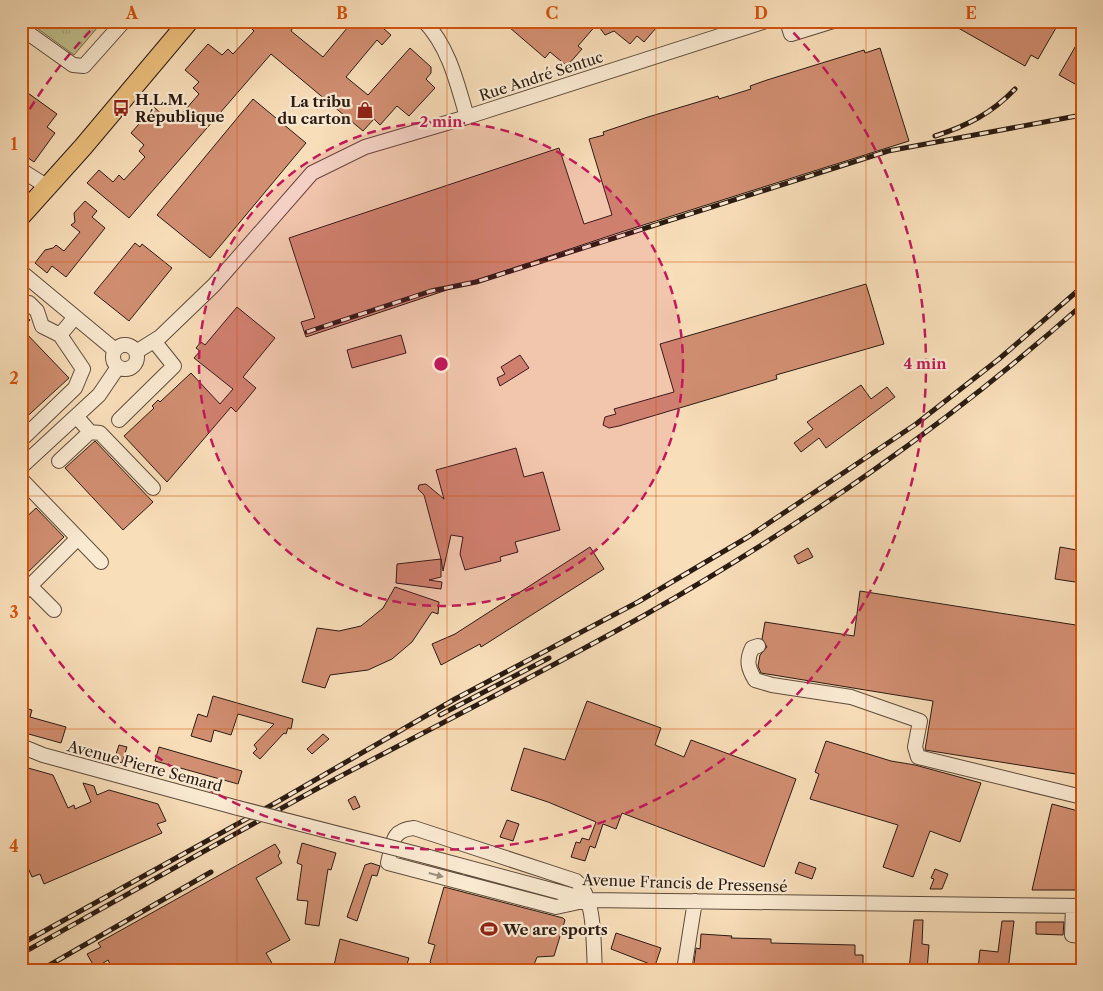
<svg xmlns="http://www.w3.org/2000/svg" width="1103" height="991" font-family="'Libre Caslon Text',serif">
<defs>
<pattern id="grass-tufts" width="24" height="20" patternUnits="userSpaceOnUse" patternTransform="scale(1.25)"><rect width="24" height="20" fill="#c0c08d"/><path d="M3 7l-1-3M5 7V3M7 7l1-3M15 17l-1-3M17 17v-4M19 17l1-3" fill="none" stroke="#a5a479"/></pattern>
</defs>
<rect width="100%" height="100%" fill="#f8deb9"/>
<filter id="stains"><feTurbulence type="fractalNoise" baseFrequency=".004" numOctaves="4"/><feColorMatrix values="0 0 0 0 .2 0 0 0 0 .09 0 0 0 0 .02 0 0 0 .5 -.17"/></filter>
<radialGradient id="worn" r=".72"><stop offset=".6" stop-color="#630" stop-opacity="0"/><stop offset="1" stop-color="#630" stop-opacity=".3"/></radialGradient>
<path fill="url(#grass-tufts)" stroke="#756e50" d="M27,21H103L74,55Z"/>
<path fill="#d18e71" stroke="#2a1b12" d="M252,21H283L292,29L291,31L323,57L353,21H375L391,35L382,45L377,40L346,77L368,95L410,48L431,67V73L426,79L435,88L409,116L397,106L380,125L374,119L363,131L271,54L129,218L87,183L99,170L113,182L119,175L124,180L145,157L139,151L144,145L131,133L154,107L167,119L173,112L179,117L199,94L193,88L199,82L185,70L208,44L222,55L228,49L233,54L254,31L248,25Z
M502,21H662L644,42L637,36L630,44L614,31L605,35L597,24L578,46L582,49L567,66L550,52L545,58Z
M946,21H1060L1038,59L1031,55L1025,66Z
M1082,35V88L1059,75Z
M880,48L909,141L618,233L306,337L301,322L315,318L289,238L559,148L584,224L612,215L589,139L604,135L603,132L648,117L718,96L719,99L751,89L750,86L767,80L864,50L865,53Z
M21,88L57,114L47,127L55,133L34,162L21,153Z
M253,99L306,143L210,258L157,215Z
M85,201L97,211L92,217L105,228L66,277L52,266L47,273L35,263L45,250L53,248L56,245L64,251L80,232L71,225L75,222L74,213Z
M135,243L140,247L142,244L172,268L129,321L94,293Z
M866,284L884,344L776,375L777,379L619,426L609,428L603,425L605,417L616,414L614,409L674,392L660,344Z
M237,307L275,338L243,377L256,388L236,412L231,407L167,482L124,436L154,408L152,406L158,400L160,402L191,373L220,404L233,389L194,358L200,351L196,348L201,342L205,345Z
M21,311L30,320L22,329L69,378L21,422Z
M401,335L406,353L352,368L347,350Z
M520,355L529,368L500,386L497,378L505,374L501,367Z
M861,385L871,399L887,387L895,397L826,448L819,438L801,452L794,443L813,429L807,422Z
M95,441L153,502L123,530L65,468Z
M516,448L524,477L543,472L560,530L515,542L518,552L500,557L501,561L465,570L460,554L463,537L451,535L443,571L441,559V577L429,580L442,582L441,589L396,583L397,564L441,559L424,495L418,489L419,485L426,484L444,499L436,470Z
M36,508L64,537L21,579V522Z
M590,547L604,569L481,647L480,644L441,665L432,644L455,634Z
M1060,547L1082,551V583L1055,579Z
M808,548L813,557L798,564L794,556Z
M395,587L439,602L438,614L432,612L412,642L392,659L368,670L330,675L325,688L302,682L317,628L339,631L361,626L383,608Z
M860,591L1082,626V775L925,750L933,701L761,673L758,666L760,655L767,647L762,639L765,622L854,636Z
M213,696L293,719L291,729L288,728L286,734L284,733L260,759L253,753L257,749L254,745L274,724L238,714L231,735L214,730L211,742L191,736L198,714L207,717Z
M587,701L661,728L655,745L684,757L691,740L796,779L764,867L622,813L616,829L603,824L595,848L590,846L585,861L571,857L576,842L580,843L582,838L589,840L596,822L548,802L511,790L524,748L565,760Z
M21,707L32,710L30,717L66,727L61,743L25,733L24,738L21,737Z
M323,734L329,739L312,754L307,749Z
M826,741L891,761L915,765L981,783L960,842L930,831L913,877L883,867L898,825L810,799L819,774L815,772Z
M119,745L127,747L122,763L114,760Z
M159,747L242,771L238,784L155,761Z
M21,766L53,775L68,808L74,805L75,809L91,802L83,783L94,786L97,795L109,790L158,804L166,821L157,824L162,833L44,884L40,874L32,877L21,852Z
M355,796L360,807L353,810L348,800Z
M1052,804L1082,812V890H1032Z
M507,820L519,824L513,841L500,837Z
M302,843L336,853L331,870L328,869L319,926L305,924L308,901L297,900L302,865L297,863Z
M275,844L280,852L278,856L282,863L256,878L290,940L266,953L276,970H113L108,960L95,968L87,954L101,947L98,943Z
M799,862L816,868L812,879L795,873Z
M371,863L380,866L377,876L372,875L357,921L347,917L365,865Z
M935,869L948,874L942,889H930L934,879L931,878Z
M444,887L563,918L565,920L554,956L537,957L532,970H437L430,962L435,945L428,943Z
M914,920H923L922,944L929,945L927,970H909Z
M1002,921H1014L1008,970H978L980,950L998,952Z
M1036,922H1064L1063,935L1036,934Z
M616,933L661,948L655,966L611,949Z
M701,934L732,936L731,938L771,939V943L855,945V955H863V970H693L696,948L700,949Z
M340,939L409,958L405,970H333Z"/>
<g fill="none" stroke-linecap="round" stroke-linejoin="round">
<g stroke="#5e4c3c" stroke-width="16">
<path id="minor" d="M424,21C449,47 457,83 467,117
M787,21L791,34L833,21
M21,28L73,65L84,66L124,21
M21,170L40,182
M21,272L115,350
M29,303L37,311L42,326L60,335
M113 357a12 12 0 1 1 24 0a12 12 0 1 1-24 0Z
M136,352L160,337L214,285L312,173L365,147L467,117L766,21
M76,416L90,432L100,433L153,488
M119,420L174,366L154,341
M21,440L75,388L83,369L60,335L75,317
M59,461L90,432
M21,467L99,395L118,367
M21,479L101,562
M30,586L54,610
M21,595L78,538
M758,646L752,648C746,661 748,668 755,680L772,685L851,697L920,721L915,747L918,757L1082,797
M21,746L43,755L238,808
M429,857L589,900L1082,906
M588,900L556,907L388,863C393,843 391,830 414,828L576,881C596,898 593,944 595,970
M1073,906L1072,935L1082,936
M684,970L695,901"/>
</g>
<g stroke="#2a1b12" stroke-width="21">
<path id="major" d="M21,216L83,147L189,21"/>
</g>
<path stroke="#2a1b12" stroke-width="2" stroke-dasharray="4 2.5" stroke-linecap="butt" d="M59,21V24L68,27L84,21"/>
<use href="#minor" stroke="#faead2" stroke-width="14"/>
<use href="#major" stroke="#ecbf7c" stroke-width="19"/>
<g stroke="#2a1b12" stroke-width="5">
<path id="rail" d="M935,136C967,126 992,113 1015,89
M307,332L431,291L476,282L888,151L1082,115
M440,715L549,658
M21,944L277,802L455,699L638,602L748,537L916,424L999,359L1082,287
M21,954C121,898 221,841 322,786C429,729 538,675 643,616C803,525 944,427 1082,305
M41,970L211,872"/>
</g>
<use href="#rail" stroke="#faead2" stroke-width="3" stroke-dasharray="9" stroke-linecap="butt"/>
<g stroke="#5e4c3c" stroke-width="16" stroke-linecap="butt">
<path id="minor-bridge" d="M238,808L429,857"/>
</g>
<use href="#minor-bridge" stroke="#faead2" stroke-width="14"/>
</g>
<defs><path id="oneway-solid" d="M-6-.8H1V-3.2L6.5 0L1 3.2V.8H-6Z" transform="scale(1.25)"/></defs>
<use fill="#9c8d7c" href="#oneway-solid" transform="translate(436 875) rotate(15)"/>
<path fill="none" stroke="#d5530d" stroke-width="1" stroke-opacity="0.55" d="M237,21V970M447,21V970M656,21V970M866,21V970M21,262H1082M21,496H1082M21,729H1082"/>
<circle cx="441" cy="364" r="242" fill="#c2185b" fill-opacity=".12"/>
<g fill="none" stroke="#c2185b" stroke-width="2.5" stroke-dasharray="9 6">
<circle cx="441" cy="364" r="242"/>
<path d="M22 122A484 484 0 0 1 99 22M783 22A484 484 0 1 1 22 606"/>
</g>
<defs>
<g id="bus-bare" transform="scale(1.35)"><path d="M-5-6H5V4H4V6H2V4H-2V6H-4V4H-5ZM-3.5-4V0h7V-4ZM-3.5 1.2v1.5H-2V1.2ZM2 1.2v1.5H3.5V1.2Z" fill="#8f2418" stroke="#faead2" stroke-width="2.5" paint-order="stroke"/></g>
<g id="shop-bare" transform="scale(1.35)"><path d="M-5-2.5h2.3a2.7 3.5 0 0 1 5.4 0H5L5.5 6h-11ZM-1.5-2.5h3a1.5 2.3 0 0 0-3 0Z" fill="#8f2418" stroke="#faead2" stroke-width="2.5" paint-order="stroke"/></g>
<g id="stadium-bare" transform="scale(1.35)"><path d="M0-5a6.5 5 0 1 0 0 10a6.5 5 0 1 0 0-10ZM-3.5-1.8h7v3.6h-7Z" fill="#8f2418" stroke="#faead2" stroke-width="2.5" paint-order="stroke"/></g>
</defs>
<g fill-rule="evenodd">
<use href="#bus-bare" x="121" y="108"/>
<use href="#shop-bare" x="365" y="110"/>
<use href="#stadium-bare" x="489" y="929"/>
</g>
<g text-anchor="middle" dominant-baseline="central" stroke-width="4.5" stroke-linejoin="round" paint-order="stroke">
<g font-size="15" fill="#2a1b12" stroke="#faead2">
<text transform="translate(541 76) rotate(-18)">Rue André Sentuc</text>
<text transform="translate(145 766) rotate(15)">Avenue Pierre Semard</text>
<text transform="translate(685 883) rotate(2)">Avenue Francis de Pressensé</text>
</g>
<g font-size="15" font-weight="bold" fill="#2a1b12" stroke="#faead2" text-anchor="start">
<text x="135" y="99">H.L.M.<tspan x="135" dy="17">République</tspan></text>
<text x="351" y="101" text-anchor="end">La tribu<tspan x="351" dy="17">du carton</tspan></text>
<text x="503" y="929">We are sports</text>
</g>
</g>
<circle cx="441" cy="364" r="8" fill="#c2185b" stroke="#faead2" stroke-width="2.5"/>
<g font-size="15" text-anchor="middle" font-weight="bold" fill="#c2185b" stroke="#faead2" stroke-width="4.5" stroke-linejoin="round" paint-order="stroke">
<text x="441" y="127">2 min</text>
<text x="925" y="369">4 min</text>
</g>
<rect width="1103" height="991" fill="none" stroke="#f8deb9" stroke-width="55"/>
<rect x="28" y="28" width="1048" height="936" fill="none" stroke="#d5530d" stroke-width="2"/>
<g font-size="16" text-anchor="middle" font-weight="bold" fill="#d5530d">
<text x="132" y="19">A</text>
<text x="342" y="19">B</text>
<text x="552" y="19">C</text>
<text x="761" y="19">D</text>
<text x="971" y="19">E</text>
<text x="14" y="150">1</text>
<text x="14" y="384">2</text>
<text x="14" y="618">3</text>
<text x="14" y="852">4</text>
</g>
<rect width="100%" height="100%" filter="url(#stains)"/>
<rect width="100%" height="100%" fill="url(#worn)"/>
</svg>
